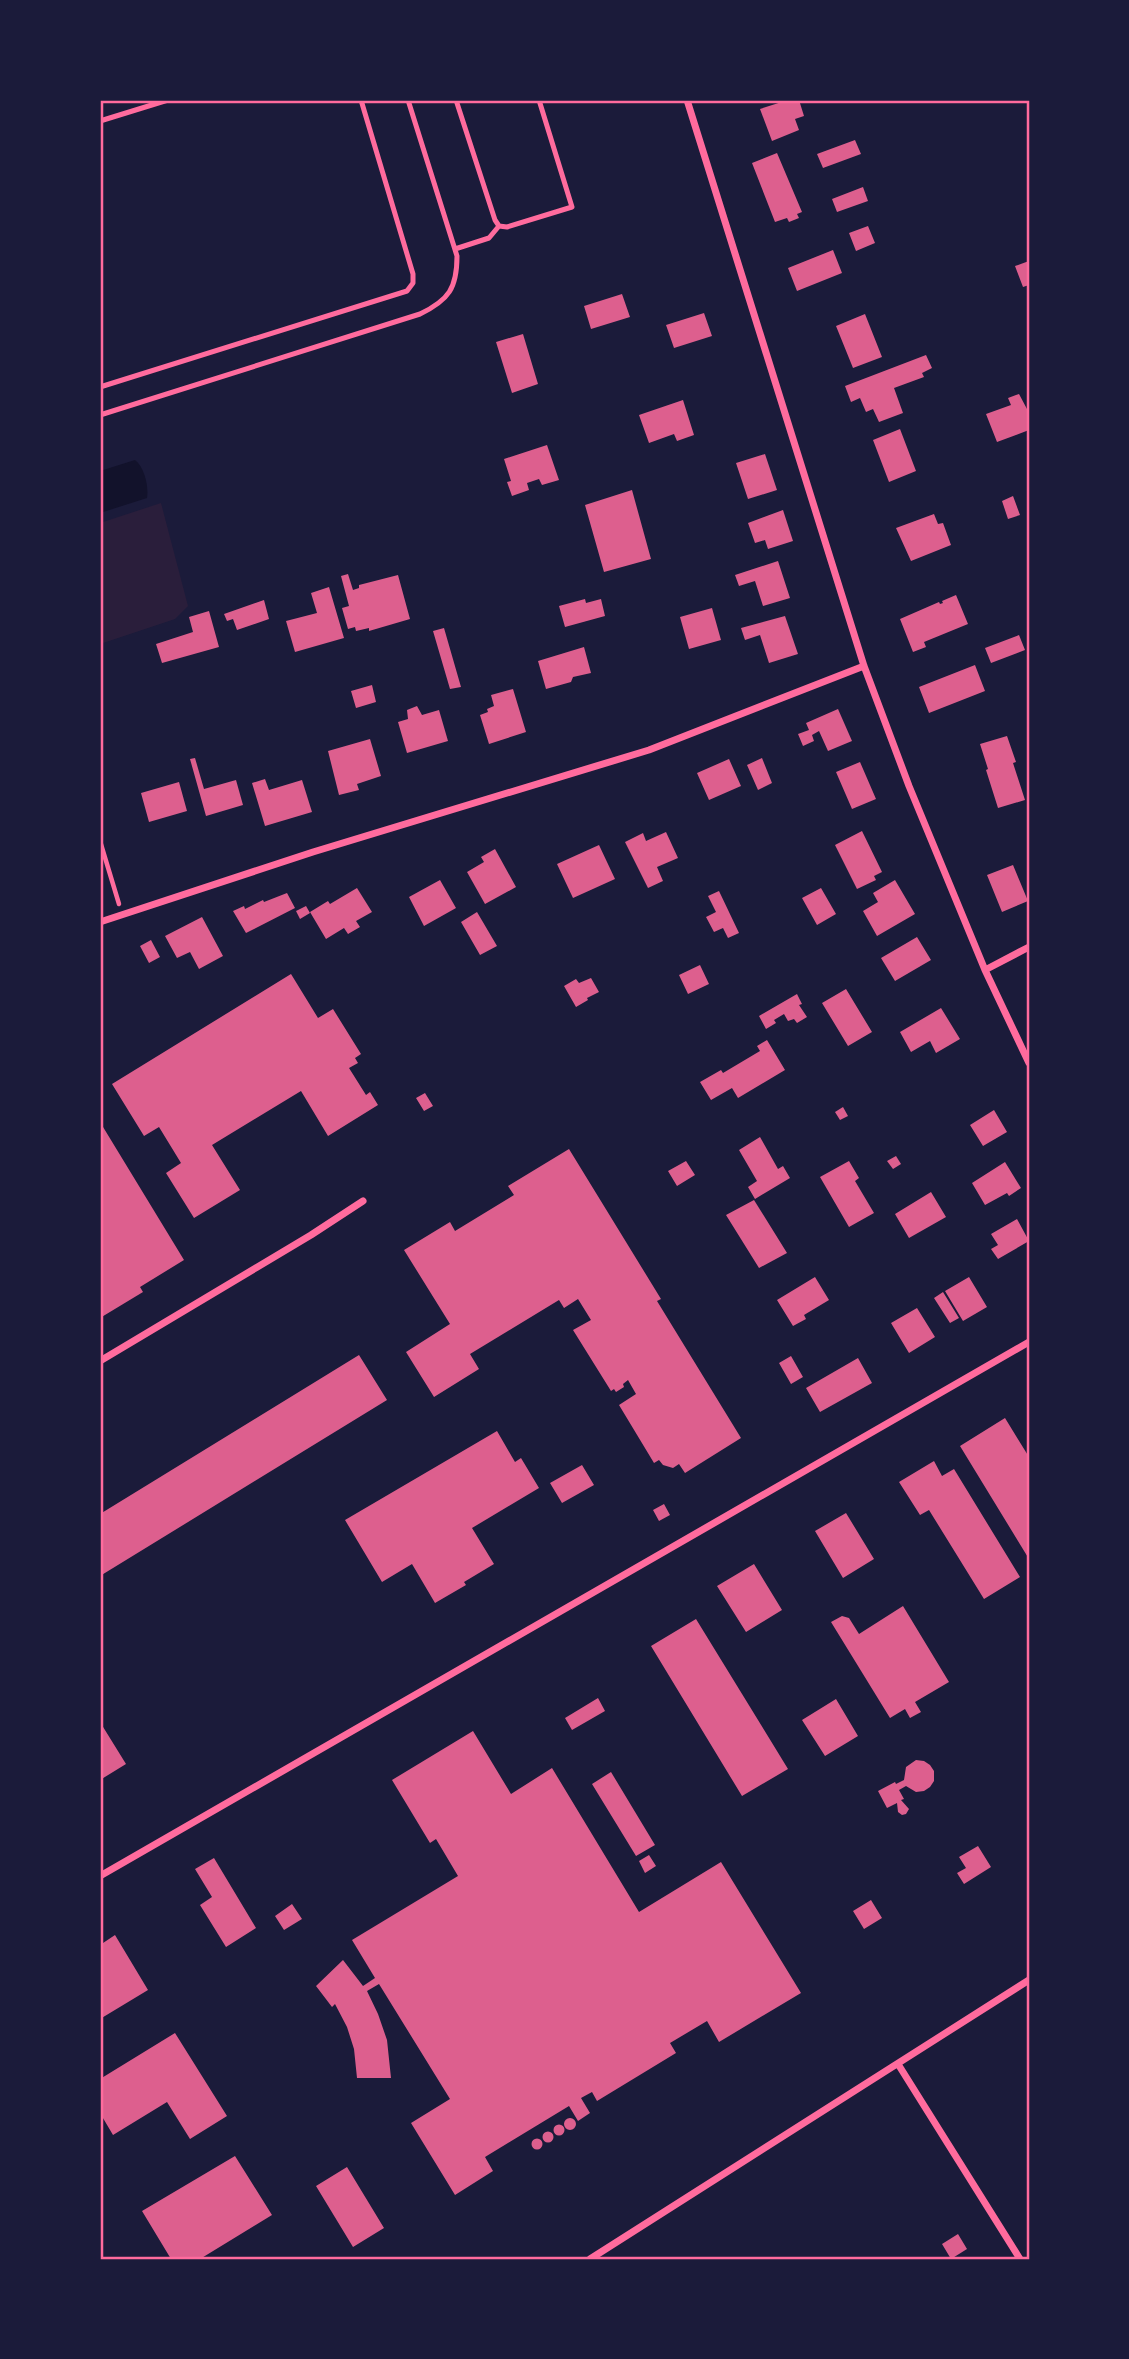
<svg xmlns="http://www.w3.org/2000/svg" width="1129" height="2359" font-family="'Work Sans',sans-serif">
<rect width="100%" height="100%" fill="#1b1b3a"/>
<path fill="#2a1e3b" d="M161,503L188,606L175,619L100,644V523Z"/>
<path fill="#12122b" d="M135,460C144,466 149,487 147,498L100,513V471Z"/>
<path fill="#dd5f8e" d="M788,100H799L804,116L795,119L799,130L772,141L760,109Z
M855,140L861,154L823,168L817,154Z
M777,153L802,212L797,214L799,218L789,222L787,218L775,222L752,163Z
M863,187L868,201L837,212L832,199Z
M868,226L875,243L856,251L849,233Z
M833,250L842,273L797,291L788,268Z
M1029,261V285L1023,287L1015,266Z
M622,294L630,317L591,329L584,306Z
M704,313L712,336L674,348L666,325Z
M865,314L882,357L853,368L836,326Z
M523,334L538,384L512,393L496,342Z
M926,355L932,368L922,373L924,377L894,388L903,413L879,422L873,409L866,412L860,398L851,402L845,386Z
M1019,394L1027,409L1029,408V430L997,442L986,414L1011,405L1008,398Z
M683,400L694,435L677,441L674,434L649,443L639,415Z
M900,429L916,471L889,482L873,440Z
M547,445L559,480L542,485L539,479L527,483L529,490L512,496L507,482L511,481L504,459Z
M765,454L777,490L748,499L736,463Z
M632,490L651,559L604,572L585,505Z
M1013,496L1020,515L1008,519L1002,501Z
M783,510L793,541L768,549L765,540L755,543L748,523Z
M934,514L938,524L943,523L951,545L911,561L896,528Z
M778,561L790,598L763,606L755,581L739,586L735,575Z
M348,574L353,590L359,588V585L398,575L410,619L369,631V628L356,631L355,627L348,629L342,608L349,606L341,576Z
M329,587L344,638L295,652L286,621L317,613L311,593Z
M956,595L968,624L924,642L926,647L913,652L900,619L939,602L940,604L943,603L942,601Z
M585,599L586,603L601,599L605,616L565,627L559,606Z
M264,600L269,619L237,630L233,619L227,621L224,614Z
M712,608L721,640L689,649L680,617Z
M209,611L219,647L162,663L156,644L193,632L189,617Z
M785,616L798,654L769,663L760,635L745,640L741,628Z
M444,628L461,687L450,689L433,631Z
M1019,635L1025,650L991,663L985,648Z
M584,647L591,673L573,677L571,682L546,689L538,661Z
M975,665L985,691L929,713L919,687Z
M372,685L376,702L356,708L351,691Z
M513,689L526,732L489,744L480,715L488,712L487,709L494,706L491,695Z
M417,706L422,715L439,710L448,741L407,753L398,722L408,719L407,710Z
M838,709L852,741L828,751L819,731L812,735L814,741L803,746L798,734L809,730L806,723Z
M1007,736L1016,762L1013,763L1025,800L998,808L986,770L988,769L980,744Z
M370,739L381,776L357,784L359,790L339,795L328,751Z
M195,758L204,789L236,780L243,805L206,816L190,759Z
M762,758L772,783L758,790L747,765Z
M729,759L741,786L709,800L697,773Z
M860,762L876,799L852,809L836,772Z
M265,779L269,790L302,780L312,812L265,826L252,783Z
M179,782L187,811L149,822L141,793Z
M862,831L882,872L874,876L876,880L857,889L835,845Z
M666,832L678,858L657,867L663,881L648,888L625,842L643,833L646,841Z
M599,845L615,879L573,898L557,864Z
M495,849L516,887L485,904L467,872L484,862L481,857Z
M1013,865L1028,901L1002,912L987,875Z
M440,880L456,908L424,926L409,897Z
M895,880L915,914L877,936L863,911L878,902L873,893Z
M357,888L372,912L356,921L360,927L348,934L344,928L326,939L310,912L328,901L330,904Z
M821,888L836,914L817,925L802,898Z
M719,891L739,933L728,938L723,928L714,932L706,917L716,912L708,896Z
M287,893L295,908L246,933L233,911L244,906L245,909L263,900L264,902Z
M306,906L310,913L300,919L296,911Z
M477,912L497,946L480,955L461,922Z
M202,917L223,956L199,969L190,952L177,958L165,936Z
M917,937L931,960L895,981L881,958Z
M151,940L160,957L149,963L140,946Z
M700,965L709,984L688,994L679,975Z
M291,974L318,1018L333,1009L361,1054L355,1058L358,1063L349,1068L366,1095L370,1092L378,1105L328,1136L301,1091L212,1145L240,1190L194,1218L166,1173L181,1163L159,1127L144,1136L112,1084Z
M591,978L599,992L587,998L588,1000L576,1007L564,986L576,979L579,983Z
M846,989L872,1032L848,1046L822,1003Z
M797,994L802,1004L799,1005L807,1017L797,1023L794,1019L788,1021L784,1014L774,1020L776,1023L766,1029L759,1016Z
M941,1008L960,1039L936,1053L930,1041L911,1052L900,1032Z
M767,1040L785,1070L738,1098L732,1088L711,1100L700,1082L721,1070L723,1073L760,1051L757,1046Z
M425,1093L433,1106L424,1111L416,1098Z
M843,1107L848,1116L840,1120L835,1112Z
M994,1110L1007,1132L983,1146L970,1125Z
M100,1122L184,1260L140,1287L143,1292L100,1318Z
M760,1137L778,1169L783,1166L790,1178L755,1199L748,1187L757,1181L739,1150Z
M569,1149L661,1299L657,1301L741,1438L685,1473L679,1464L673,1468L663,1465L659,1460L654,1463L619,1405L636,1394L628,1380L623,1384L624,1387L616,1392L614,1389L611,1391L573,1330L591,1320L578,1299L564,1308L559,1300L470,1354L479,1369L434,1397L406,1352L450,1324L404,1250L450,1222L455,1231L514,1195L508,1186Z
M896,1156L901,1164L893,1169L887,1161Z
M686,1161L695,1175L677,1186L668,1171Z
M849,1161L859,1178L855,1181L874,1213L849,1227L820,1177Z
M1005,1162L1021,1188L1009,1196L1007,1193L985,1205L972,1183Z
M931,1192L946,1217L909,1238L895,1214Z
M754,1200L787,1253L759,1268L726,1215Z
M1017,1219L1029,1241L998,1259L991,1249L998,1245L991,1234Z
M815,1277L829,1300L804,1315L806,1319L793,1326L777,1300Z
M969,1277L987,1307L963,1321L945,1291Z
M943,1292L959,1318L950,1323L934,1298Z
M917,1308L935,1337L909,1353L891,1323Z
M359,1355L387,1400L100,1576V1514Z
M791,1356L803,1377L791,1384L779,1363Z
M858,1358L872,1383L820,1412L806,1388Z
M1005,1418L1029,1457V1559L960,1446Z
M497,1431L515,1462L521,1458L539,1488L472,1528L494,1564L464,1582L466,1585L435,1603L412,1564L382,1582L345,1520Z
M934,1461L942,1476L954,1469L1020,1577L984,1599L929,1510L920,1515L899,1482Z
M582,1465L594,1485L562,1503L550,1483Z
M664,1504L670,1515L659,1521L653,1510Z
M846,1513L874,1559L843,1578L815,1531Z
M754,1564L782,1610L746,1632L717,1586Z
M903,1606L949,1682L915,1702L921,1712L910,1718L905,1709L890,1718L831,1622L842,1616L849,1618L859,1634Z
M696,1619L788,1769L742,1796L651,1646Z
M598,1698L605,1711L572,1730L565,1718Z
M836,1699L858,1736L825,1756L802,1720Z
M100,1722L126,1764L100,1780Z
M473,1731L511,1794L552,1768L639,1912L721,1862L801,1993L719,2042L707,2021L670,2043L676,2053L597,2101L592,2092L581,2098L590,2113L578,2121L569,2106L485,2157L493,2171L455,2195L411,2123L450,2099L379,1984L367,1991L378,2014L387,2040L391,2078H357L354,2049L347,2027L335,2004L332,2007L316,1986L343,1960L363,1986L375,1978L352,1940L458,1876L436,1839L430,1843L392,1780Z
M916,1760L924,1761L930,1765L934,1771V1781L930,1787L924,1791L916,1792L906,1786L899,1790L904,1799L901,1800L909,1809L906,1814L902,1815L898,1812L897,1803L887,1808L878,1791L895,1782L896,1784L904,1780L906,1767Z
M611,1772L655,1845L636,1856L592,1784Z
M978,1846L991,1867L964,1884L957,1873L966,1868L959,1857Z
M649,1855L656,1866L645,1873L639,1861Z
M214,1858L256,1928L226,1947L200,1905L212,1897L195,1869Z
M871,1900L882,1918L864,1929L853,1911Z
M292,1904L302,1919L284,1930L275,1916Z
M115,1935L148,1990L100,2019V1945Z
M175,2033L227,2116L190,2139L167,2102L113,2135L100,2113V2079Z
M564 2124a6 6 0 1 1 12 0a6 6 0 1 1-12 0Z
M553.5 2130a5.5 5.5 0 1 1 11 0a5.5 5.5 0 1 1-11 0Z
M542.5 2137a5.5 5.5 0 1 1 11 0a5.5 5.5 0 1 1-11 0Z
M531.5 2144a5.5 5.5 0 1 1 11 0a5.5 5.5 0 1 1-11 0Z
M235,2156L272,2215L200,2259H171L142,2211Z
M347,2167L384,2228L353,2247L316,2186Z
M958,2234L967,2249L951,2259L942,2244Z"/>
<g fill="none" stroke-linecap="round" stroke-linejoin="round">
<path stroke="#ff6b9d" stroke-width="4.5" d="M100,841L119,904"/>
<path stroke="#ff6b9d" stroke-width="5" d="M456,100L495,220L499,226
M100,121L168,100
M455,249L489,238L499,226L507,227L572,207L539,100
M100,387L407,291L413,283V274L361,100
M100,415L420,314C449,300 457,288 457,256L408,100"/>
<path stroke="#ff6b9d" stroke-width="7" d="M687,100L864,666L909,786L985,970L1029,1063
M100,922L313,852L649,750L864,666
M985,970L1029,947
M100,1361L311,1235L363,1201
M100,1876L1029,1342
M898,2064L1020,2259
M590,2259L1029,1980"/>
</g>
<rect width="1129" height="2359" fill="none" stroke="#1b1b3a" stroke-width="203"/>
<rect x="102" y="102" width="926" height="2156" fill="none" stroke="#ff6b9d" stroke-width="2.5"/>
</svg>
